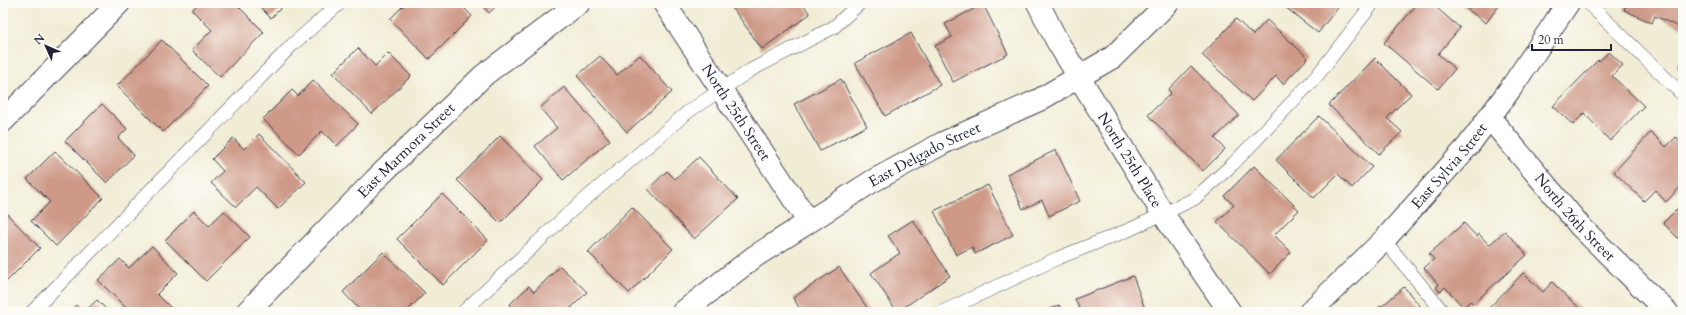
<svg xmlns="http://www.w3.org/2000/svg" width="1686" height="315" font-family="Cardo,serif">
<rect width="100%" height="100%" fill="#fdfcf7"/>
<filter id="ink" filterUnits="userSpaceOnUse"><feTurbulence type="fractalNoise" baseFrequency=".025" numOctaves="2"/><feDisplacementMap in="SourceGraphic" scale="8" xChannelSelector="R" yChannelSelector="G"/><feConvolveMatrix kernelMatrix="1 2 1 2 8 2 1 2 1" color-interpolation-filters="sRGB"/></filter>
<filter id="wash" filterUnits="userSpaceOnUse"><feTurbulence type="fractalNoise" baseFrequency=".012" numOctaves="4" result="noise"/><feDisplacementMap in="SourceGraphic" scale="16" xChannelSelector="R" yChannelSelector="G"/><feGaussianBlur stdDeviation="0.9" result="paint"/><feColorMatrix in="noise" values="0 0 0 0 0 0 0 0 0 0 0 0 0 0 0 0 0 1.4 0 .05"/><feComposite in="paint" operator="in"/></filter>
<g filter="url(#wash)">
<rect width="100%" height="100%" fill="#f1ecd4"/>
<g id="blocks">
<path fill="#ce9987" d="M199,3H235L264,32L220,77L192,50L212,30L192,10Z
M256,3H286L271,18Z
M406,3H459L472,16L429,59L390,19Z
M480,3H499L489,13Z
M729,3H802L810,14L762,49Z
M1280,3H1341L1318,33Z
M1418,3H1431L1460,28L1438,54L1455,69L1438,89L1384,43Z
M1459,3H1501L1486,23Z
M1627,3H1683V23L1681,28L1655,16L1652,23L1624,10Z
M983,4L1008,54L953,82L935,46L952,37L945,24Z
M1236,19L1253,35L1267,20L1308,58L1283,84L1276,76L1252,101L1202,55Z
M911,33L940,85L885,116L855,63Z
M162,40L208,86L163,132L117,86Z
M358,48L375,66L388,53L411,76L372,114L333,73Z
M1609,52L1623,65L1612,76L1644,106L1610,141L1584,113L1573,125L1553,106L1598,60L1599,61Z
M640,55L672,92L627,132L577,76L600,56L617,75Z
M1375,58L1411,94L1387,118L1402,132L1379,154L1329,105Z
M1683,59V70L1679,68Z
M1191,66L1239,115L1215,138L1225,149L1203,171L1148,115L1171,93L1168,90Z
M841,79L867,126L820,151L794,104Z
M313,80L358,124L337,146L322,131L299,154L263,119L292,90L298,96Z
M564,87L610,140L563,180L535,146L557,128L540,108Z
M102,104L127,129L118,138L134,155L107,183L65,141Z
M1319,116L1372,167L1352,188L1338,174L1314,198L1276,160Z
M1651,132L1666,147L1676,137L1683,144V184L1666,202L1655,190L1644,201L1614,172Z
M259,134L306,182L278,209L256,187L236,207L211,183L223,171L212,159L233,138L244,149Z
M500,136L543,180L500,223L457,180Z
M1056,150L1080,201L1049,216L1042,200L1023,209L1007,174Z
M55,151L103,198L56,246L31,221L50,202L27,179Z
M699,157L738,199L694,239L648,189L667,171L675,179Z
M1254,166L1299,210L1274,235L1291,252L1270,274L1217,222L1234,205L1224,196Z
M988,185L1013,235L975,254L972,247L956,255L934,211Z
M442,194L488,240L443,285L397,239Z
M1683,203V243L1663,223Z
M632,207L673,249L629,293L588,252Z
M3,210L40,248L3,285Z
M194,211L209,226L224,211L250,237L206,281L165,240Z
M913,220L950,276L897,312L871,273L900,253L888,236Z
M1464,223L1477,237L1479,234L1489,245L1505,231L1527,255L1473,304L1471,301L1463,307L1445,287L1440,292L1436,287L1439,285L1424,268L1434,259L1429,254Z
M152,246L178,273L157,294L175,312H130L98,280L120,259L129,268Z
M383,252L425,293L406,312H362L343,292Z
M560,266L587,292L567,312H516L509,305L529,286L534,292Z
M839,267L870,312H802L793,298Z
M1523,273L1543,292L1552,282L1580,309L1578,312H1493L1489,308Z
M1133,276L1146,312H1081L1075,299Z
M1404,287L1425,312H1373L1381,305L1382,306Z
M97,300L109,312H84Z
M76,305L83,312H69Z
M1059,305L1062,312H1043Z"/>
</g>
</g>
<g filter="url(#ink)">
<use href="#blocks" fill-opacity="0" stroke="#414052" stroke-width="1"/>
<g fill="none" stroke-linecap="round" stroke-linejoin="round">
<g stroke="#414052" stroke-width="14">
<path id="lane" d="M1588,3L1683,95
M1384,240L1443,312
M32,312L292,45L340,3
M463,312L570,212L689,111L751,70L834,27L860,3
M942,312L1058,258L1131,229L1194,199L1233,164L1316,77L1373,3"/>
</g>
<g stroke="#414052" stroke-width="24">
<g id="street">
<path id="s1" d="M664,3L808,221"/>
<path id="s2" d="M1038,3L1057,41L1163,214L1230,312"/>
<path id="s3" d="M1489,117L1580,226L1667,312"/>
<path d="M3,121L119,3"/>
<path id="s4" d="M247,312L375,180L484,75L579,3"/>
<path id="s5" d="M683,312L754,257L871,182L943,143L1039,100L1113,57L1168,3"/>
<path id="s6" d="M1310,312L1384,240L1468,146L1511,88L1568,3"/>
</g>
</g>
<use href="#lane" stroke="#fff" stroke-width="13"/>
<use href="#street" stroke="#fff" stroke-width="22"/>
</g>
</g>
<g text-anchor="middle" dominant-baseline="central" stroke-width="4" stroke-linejoin="round" paint-order="stroke">
<g font-size="15" fill="#22223b" stroke="#fdfcf7">
<text stroke="none"><textPath href="#s1" startOffset="131">North 25th Street</textPath></text>
<text stroke="none"><textPath href="#s4" startOffset="227">East Marmora Street</textPath></text>
<text stroke="none"><textPath href="#s5" startOffset="289">East Delgado Street</textPath></text>
<text stroke="none"><textPath href="#s2" startOffset="182">North 25th Place</textPath></text>
<text stroke="none"><textPath href="#s6" startOffset="202">East Sylvia Street</textPath></text>
<text stroke="none"><textPath href="#s3" startOffset="132">North 26th Street</textPath></text>
</g>
</g>
<rect width="1686" height="315" fill="none" stroke="#fdfcf7" stroke-width="16"/>
<g transform="translate(46 46) rotate(315)" stroke="#fdfcf7" stroke-width="3" paint-order="stroke">
<path d="M0-3L7 15L0 10L-7 15Z" fill="#22223b"/>
<text y="-6" font-size="11" font-weight="bold" text-anchor="middle" fill="#22223b">N</text>
</g>
<path d="M1532 44v6h79v-6" fill="none" stroke="#22223b" stroke-width="2"/>
<text x="1538" y="44" font-size="12" fill="#22223b" stroke="#fdfcf7" stroke-width="3" paint-order="stroke">20 m</text>
</svg>
